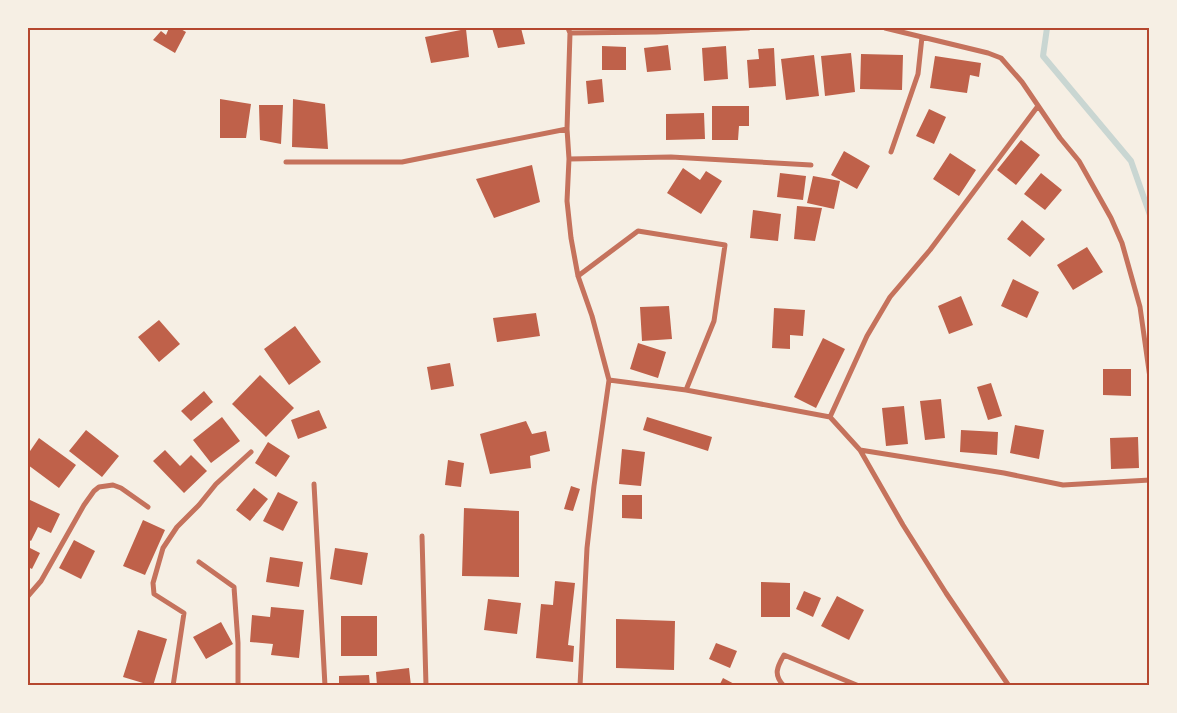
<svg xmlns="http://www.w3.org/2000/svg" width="1177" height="713" font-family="'Noto Sans',sans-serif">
<rect width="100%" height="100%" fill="#f6efe4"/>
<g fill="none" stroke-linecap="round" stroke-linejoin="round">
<path stroke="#c9d6d2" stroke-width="6" d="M1047,28L1043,56L1131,161L1150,215"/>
</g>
<path fill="#bf614a" d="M169,28H179L186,32L175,53L153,40L161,31L166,35Z
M492,28H521L525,44L498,48Z
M466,29L469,57L431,63L425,37Z
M668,45L671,70L647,72L644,48Z
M602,46L626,47V70H602Z
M726,46L728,79L704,81L702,48Z
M774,48L776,86L749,88L747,60L759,59L758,49Z
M851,53L855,92L825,96L821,56Z
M861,54L903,55L902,90L860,89Z
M814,55L819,96L786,100L781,59Z
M935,56L981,63L979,77L970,75L967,93L930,88Z
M602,79L604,102L588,104L586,81Z
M220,99L251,104L246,138H220Z
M293,99L325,104L328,149L292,147Z
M259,105H283L281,144L260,140Z
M712,106H749V126H739L738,140H712Z
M929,109L946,117L934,144L916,136Z
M704,113L705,139L666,140V114Z
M1021,140L1040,155L1016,185L997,170Z
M844,151L870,166L857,189L831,175Z
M950,153L976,170L959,196L933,179Z
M532,165L540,202L494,218L476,179Z
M683,168L700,180L706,171L722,181L701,214L667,193Z
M780,173L806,176L803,200L777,197Z
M1041,173L1062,190L1045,210L1024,194Z
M813,176L840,181L834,209L807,203Z
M797,206L822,208L815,241L794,239Z
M753,210L781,214L778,241L750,238Z
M1022,220L1045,239L1030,257L1007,239Z
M1087,247L1103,272L1073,290L1057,265Z
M1013,279L1039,292L1027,318L1001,306Z
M961,296L973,325L949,334L938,306Z
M669,306L672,339L642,341L640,307Z
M774,308L805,310L803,336L790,335V349L772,348Z
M536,313L540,336L497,342L493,318Z
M159,320L180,344L159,362L138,337Z
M295,326L321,362L289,385L264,349Z
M823,338L845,349L816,408L794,397Z
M638,343L666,352L658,378L630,369Z
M450,363L454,386L431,390L427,367Z
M1103,369H1131V396L1103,395Z
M260,375L294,408L266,437L232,404Z
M991,383L1002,416L988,420L977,387Z
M204,391L213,402L191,421L181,411Z
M941,399L945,438L925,440L920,401Z
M904,406L908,444L886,446L882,408Z
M319,410L327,428L298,439L291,420Z
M222,417L240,441L211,463L193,440Z
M647,417L712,437L708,451L643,430Z
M526,421L532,434L546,431L550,451L530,456L531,468L490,474L480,434Z
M1015,425L1044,430L1039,459L1010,453Z
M86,430L119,456L102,477L69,451Z
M961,430L998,432L997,455L960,452Z
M1138,437L1139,468L1111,469L1110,438Z
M39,438L76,465L59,488L28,465V454Z
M268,442L290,456L276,477L255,463Z
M622,449L645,452L641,486L619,484Z
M165,450L180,466L191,455L207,471L184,493L153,461Z
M448,460L464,463L461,487L445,485Z
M571,486L580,489L573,511L564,509Z
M254,488L268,499L250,521L236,510Z
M278,492L298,502L283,531L263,521Z
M622,495H642V519L622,518Z
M28,499L60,514L51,533L38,527L31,541L28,539Z
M464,508L519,511V577L462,576Z
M143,520L165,530L145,575L123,566Z
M74,540L95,551L81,579L59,568Z
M28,547L40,553L32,569L28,567Z
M335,548L368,553L362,585L330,579Z
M270,557L303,562L299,587L266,582Z
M555,581L575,583L568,645L574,646L573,662L536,658L541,604L553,605Z
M761,582L790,583V617H761Z
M804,591L821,598L813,617L796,609Z
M837,596L864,610L849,640L821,626Z
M488,599L521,603L517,634L484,630Z
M271,607L304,610L299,658L271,655L273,644L250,642L252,615L270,617Z
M341,616H377V656H341Z
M616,619L675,621L674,670L616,668Z
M221,622L233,644L206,659L193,637Z
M138,630L167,639L153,686L123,677Z
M716,643L737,651L730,668L709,659Z
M409,668L411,686H377L376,672Z
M369,675L370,686H339V676Z
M723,678L738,686H719Z"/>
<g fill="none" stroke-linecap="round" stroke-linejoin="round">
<path stroke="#c5725c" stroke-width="5" d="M568,28L570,33L567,129L569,159L567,201L571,238L578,276L592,316L609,380L594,486L587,548L580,686
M885,28L922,37L918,74L891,152
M570,33L656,32L749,28
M922,37L988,53L1001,58L1022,82L1060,138L1079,161L1111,218L1122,243L1140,307L1150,378
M569,159L671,157L811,165
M286,162H402L567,129
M578,276L638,231L725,245L714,321L686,390
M609,380L686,390L830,417L860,450L1004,473L1063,485L1150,480
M830,417L867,336L890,297L930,250L1038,106
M860,450L903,525L946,593L1009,686
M314,484L325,686
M422,536L426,686
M199,562L234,587L238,643V686
M28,596L41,581L84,505L94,491L99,487L113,485L121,488L148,507
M173,686L184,613L154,594L153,583L163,548L177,527L199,505L216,484L251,452
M784,686C773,675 777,667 784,655L859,686"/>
</g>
<rect width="1177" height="713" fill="none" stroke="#f6efe4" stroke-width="58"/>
<rect x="29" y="29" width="1119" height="655" fill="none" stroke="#b5482f" stroke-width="2"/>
</svg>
